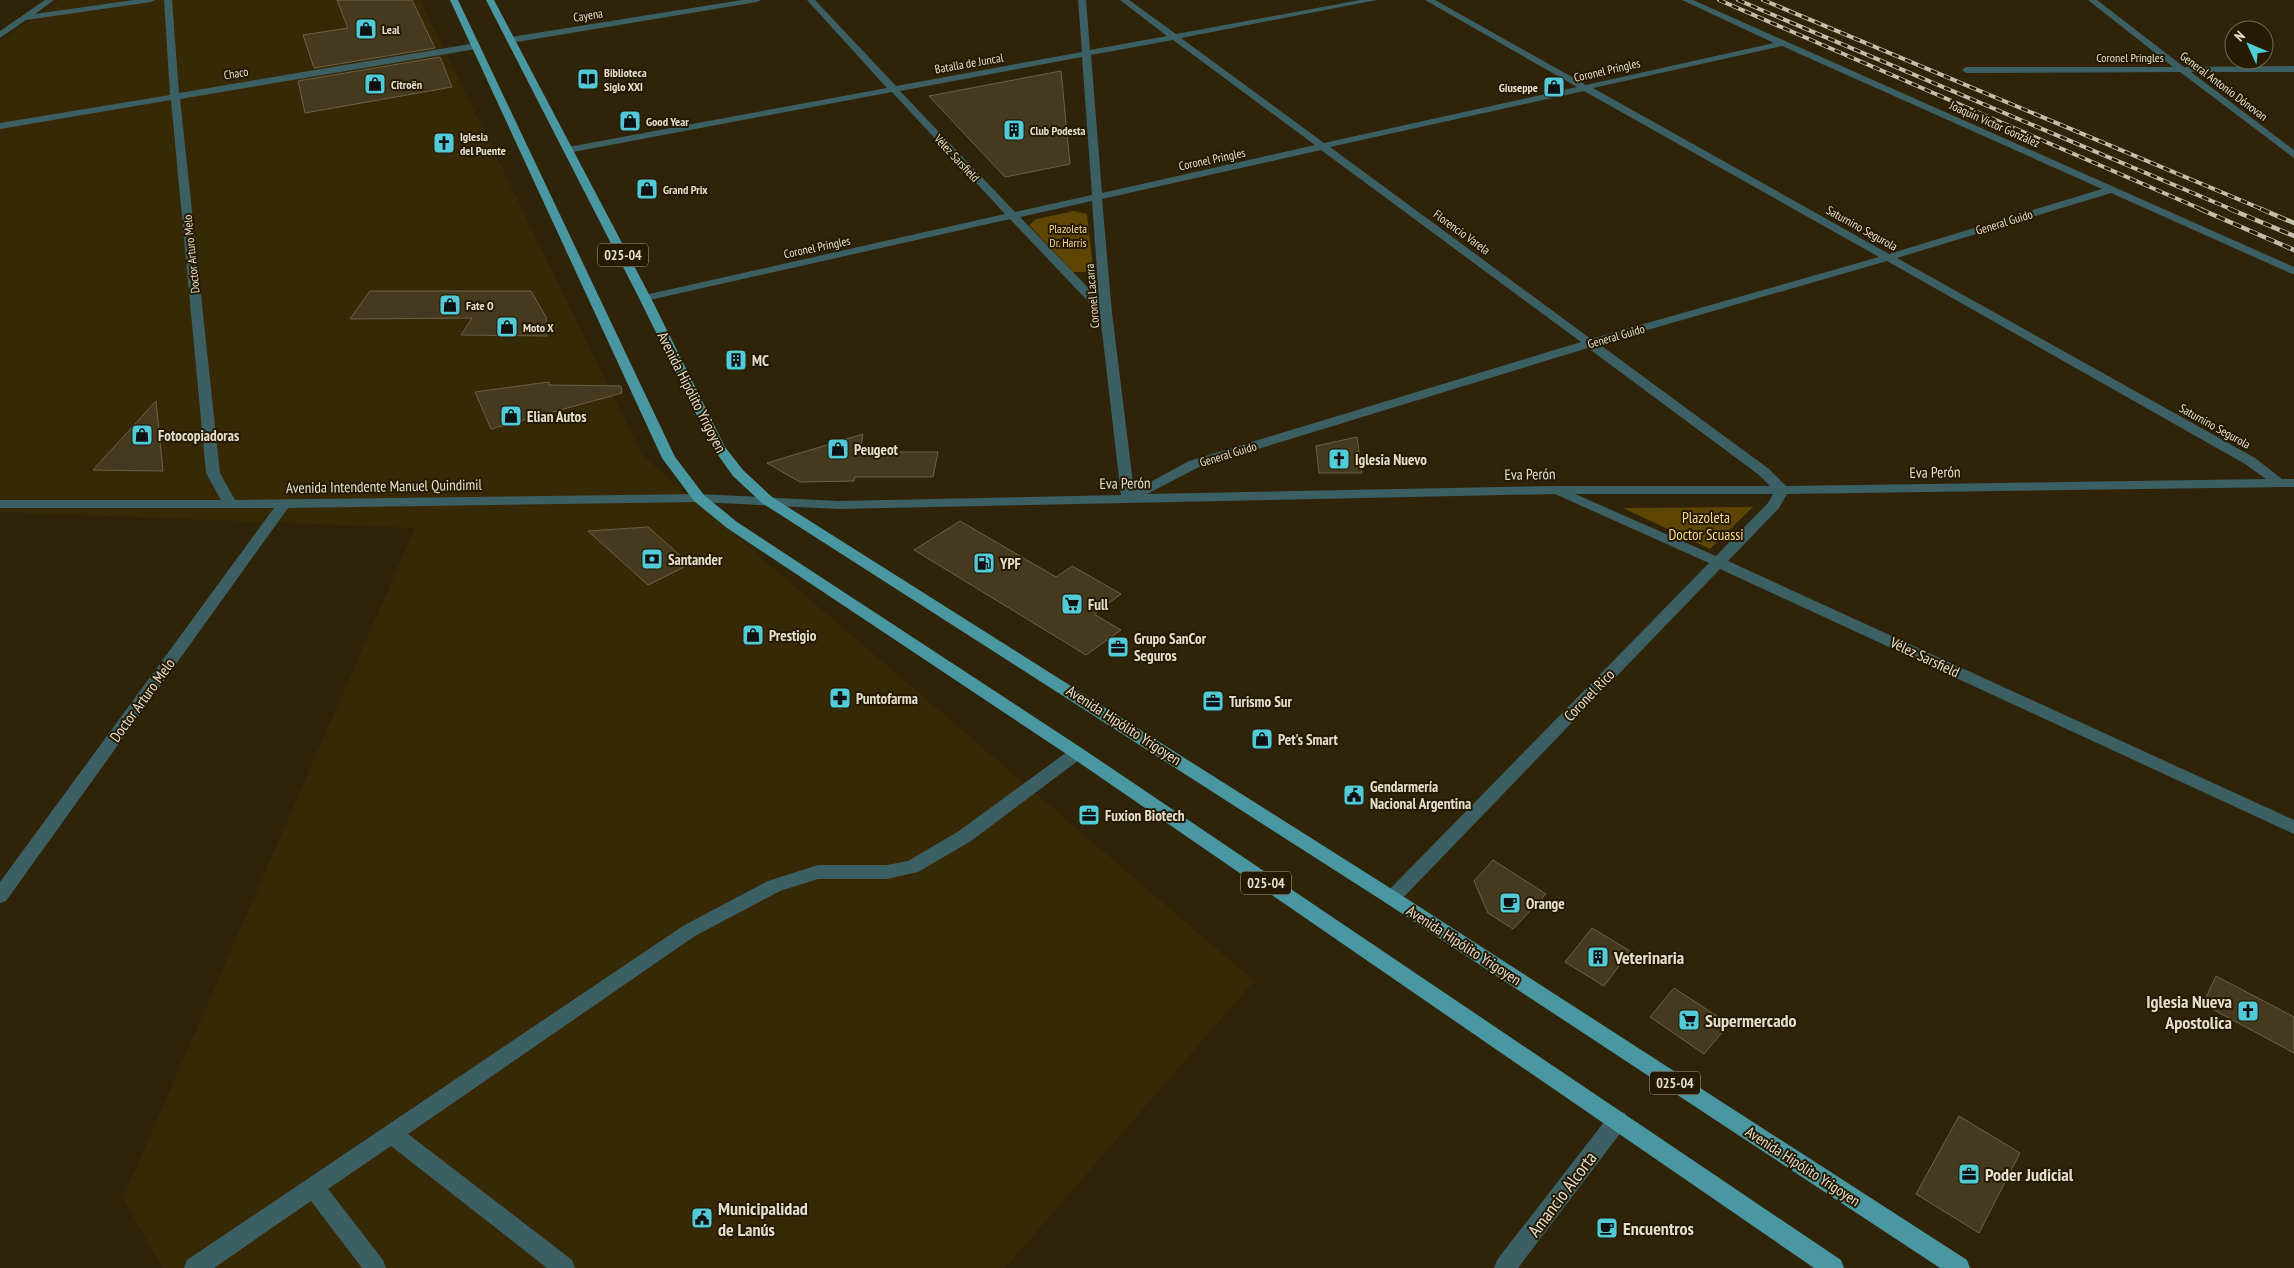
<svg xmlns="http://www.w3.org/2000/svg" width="2294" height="1268" font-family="'PT Sans Narrow',sans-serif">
<rect width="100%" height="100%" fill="#2f240a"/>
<path fill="#382906" d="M60,0H420L642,455L1254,981L1005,1268H162L123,1198L415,528L0,512V41Z"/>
<path fill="#5e4503" d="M1074,211L1087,214L1093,268L1085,272H1073L1029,225L1036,219Z
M1753,507L1710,549L1623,508Z"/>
<path fill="#453920" stroke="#6d6045" d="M337,0H412L435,48L314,68L303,35L348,28Z
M440,57L452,87L305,113L298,81Z
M1061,71L1070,164L1005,177L929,96Z
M370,291H531L546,317L547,336L461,335L472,318L350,319Z
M549,382V385L621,386L622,393L491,429L475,392Z
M156,401L163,471L93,470Z
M863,434L860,452H938L933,477H855L854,481L800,482L767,463Z
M1357,437L1362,473H1319L1316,446Z
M960,521L1056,577L1072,566L1121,594L1094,614L1121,630L1086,655L914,550Z
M648,527L690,564L648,585L588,531Z
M1493,860L1546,894L1513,929L1488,913L1474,881Z
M1592,928L1630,951L1604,986L1565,962Z
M2216,976L2294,1017V1053L2203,1004Z
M1674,988L1729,1024L1704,1054L1650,1017Z
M1959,1116L2020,1153L1979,1233L1916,1194Z"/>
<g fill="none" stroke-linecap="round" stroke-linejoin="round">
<path fill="#3c5f63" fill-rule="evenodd" d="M45,0H54L35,14L134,0H155L151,2L26,20L0,38V31Z
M164,0H172L179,93L476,43L480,46L476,49L180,99L220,473L235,500L699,494L838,501L1121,495L1100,314L1010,219L645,301L639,298L645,295L1005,214L892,92L568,153L563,150L568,147L887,88L807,0H815L896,86L1082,52L1078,0H1086L1090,50L1167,36L1120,0H1129L1176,34L1360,0H1377L1181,38L1324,143L1577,87L1425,0H1435L1586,85L1774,43L1682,0H1693L2294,267V274L2290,273L2111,193L1897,258L2255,458L2282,479H2294V487L1787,494L1779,508L1728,561L2294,820V834L1720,569L1398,903L1392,905L1386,903L1383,898L1386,893L1709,563L1555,494L838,509L699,502L288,508L6,901L0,903V882L274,508H0V500H221L206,473L171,100L0,129V123L170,95ZM1173,40L1315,145L1102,193L1091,55ZM1782,46L2102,189L1889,254L1593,88ZM1082,57L1092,195L1015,212L900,91ZM1584,91L1879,257L1591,339L1330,147ZM1321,150L1581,342L1189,461L1134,491L1112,313L1102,199ZM1092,201L1099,299L1020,217ZM1887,261L2245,464L2266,479L1786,486L1769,469L1599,344ZM1588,348L1759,475L1770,486H1555L1147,494L1199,467ZM1575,494H1773L1768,503L1716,556Z
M742,0H761L757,2L511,43L507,40L511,37Z
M2088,0H2097L2184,67L2294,66V72H2191L2294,150V158L2180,72L1966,73L1962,70L1966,67H2173Z
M1077,747L1083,749L1085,753L1083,757L971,841L918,872L887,879H818L780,891L695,936L408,1134L572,1260L575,1268H547L391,1146L328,1189L383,1260L386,1268H362L311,1201L214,1268H184L187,1260L683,926L768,881L818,865H887L908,861L959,831L1071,749Z
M1618,1111L1625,1113L1628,1120L1625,1127L1518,1268H1494L1497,1260L1611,1113Z"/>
<path fill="#4997a0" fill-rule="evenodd" d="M450,0H458L675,457L704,495L737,522L1083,749L1841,1260L1844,1268H1814L1071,757L727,528L694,501L662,458Z
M486,0H494L651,298L725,447L743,470L772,497L1398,893L1967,1260L1970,1268H1940L1386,903L762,503L733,476L713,448L639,298Z"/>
<g stroke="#c5bdac" stroke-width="4">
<path id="rail-far1" d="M1719,0L2203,210
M1738,0L2233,210
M1763,0L2264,210"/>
</g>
<g stroke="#c5bdac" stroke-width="4.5">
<path id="rail" d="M2200,209L2294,250
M2230,209L2294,236
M2261,209L2294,223"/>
</g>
<use href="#rail-far1" stroke="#251a02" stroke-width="2.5" stroke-dasharray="7" stroke-linecap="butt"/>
<use href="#rail" stroke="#251a02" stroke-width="3" stroke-dasharray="9" stroke-linecap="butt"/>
</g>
<defs>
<g id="shop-square" transform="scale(1.125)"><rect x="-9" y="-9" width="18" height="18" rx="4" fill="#52cbd9" stroke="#251a02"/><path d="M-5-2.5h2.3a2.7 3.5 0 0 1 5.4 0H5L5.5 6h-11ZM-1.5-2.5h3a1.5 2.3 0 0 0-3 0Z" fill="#111"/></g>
<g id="library-square" transform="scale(1.125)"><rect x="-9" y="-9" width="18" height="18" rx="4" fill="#52cbd9" stroke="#251a02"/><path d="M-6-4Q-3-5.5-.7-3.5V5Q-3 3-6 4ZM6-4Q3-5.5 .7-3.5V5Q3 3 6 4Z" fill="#111"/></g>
<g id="building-square" transform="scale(1.125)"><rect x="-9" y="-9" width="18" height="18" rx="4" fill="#52cbd9" stroke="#251a02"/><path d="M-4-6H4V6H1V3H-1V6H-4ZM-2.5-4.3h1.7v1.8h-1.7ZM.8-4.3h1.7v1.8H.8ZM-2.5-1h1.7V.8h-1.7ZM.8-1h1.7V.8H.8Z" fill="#111"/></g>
<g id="church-square" transform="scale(1.125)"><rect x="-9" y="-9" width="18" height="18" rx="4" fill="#52cbd9" stroke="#251a02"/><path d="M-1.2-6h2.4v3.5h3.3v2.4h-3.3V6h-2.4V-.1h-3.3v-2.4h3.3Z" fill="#111"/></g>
<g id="bank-square" transform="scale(1.125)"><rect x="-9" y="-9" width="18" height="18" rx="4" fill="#52cbd9" stroke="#251a02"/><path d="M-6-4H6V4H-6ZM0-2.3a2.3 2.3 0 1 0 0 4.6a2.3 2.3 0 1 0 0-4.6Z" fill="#111"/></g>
<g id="fuel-square" transform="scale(1.125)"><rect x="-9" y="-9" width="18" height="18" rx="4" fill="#52cbd9" stroke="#251a02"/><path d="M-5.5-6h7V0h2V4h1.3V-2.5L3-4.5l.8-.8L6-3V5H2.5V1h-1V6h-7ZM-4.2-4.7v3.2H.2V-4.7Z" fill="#111"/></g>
<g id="supermarket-square" transform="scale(1.125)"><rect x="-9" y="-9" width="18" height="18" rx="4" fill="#52cbd9" stroke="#251a02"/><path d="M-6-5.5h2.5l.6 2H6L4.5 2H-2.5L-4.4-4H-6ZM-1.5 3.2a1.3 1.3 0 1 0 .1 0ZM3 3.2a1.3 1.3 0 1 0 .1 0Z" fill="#111"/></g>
<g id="office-square" transform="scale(1.125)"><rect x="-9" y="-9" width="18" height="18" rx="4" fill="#52cbd9" stroke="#251a02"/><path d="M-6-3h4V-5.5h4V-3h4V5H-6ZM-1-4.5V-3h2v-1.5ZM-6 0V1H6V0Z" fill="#111"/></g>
<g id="pharmacy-square" transform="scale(1.125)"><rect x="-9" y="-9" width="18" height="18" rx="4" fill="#52cbd9" stroke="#251a02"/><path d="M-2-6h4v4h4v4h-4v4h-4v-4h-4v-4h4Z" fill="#111"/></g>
<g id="civic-square" transform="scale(1.125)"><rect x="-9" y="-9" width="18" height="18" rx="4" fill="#52cbd9" stroke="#251a02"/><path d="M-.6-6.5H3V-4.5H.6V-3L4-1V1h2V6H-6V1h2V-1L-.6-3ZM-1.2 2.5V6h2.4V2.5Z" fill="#111"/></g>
<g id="cafe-square" transform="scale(1.125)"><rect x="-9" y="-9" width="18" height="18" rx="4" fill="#52cbd9" stroke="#251a02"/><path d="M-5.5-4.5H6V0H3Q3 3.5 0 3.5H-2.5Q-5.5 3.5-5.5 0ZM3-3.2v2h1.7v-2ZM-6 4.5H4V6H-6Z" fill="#111"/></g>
</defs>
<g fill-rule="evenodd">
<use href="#shop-square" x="366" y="29"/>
<use href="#library-square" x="588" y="79"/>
<use href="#shop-square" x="375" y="84"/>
<use href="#shop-square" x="1554" y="87"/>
<use href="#shop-square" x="630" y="121"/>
<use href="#building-square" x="1014" y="130"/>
<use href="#church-square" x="444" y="143"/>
<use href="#shop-square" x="647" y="189"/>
<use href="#shop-square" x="450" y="305"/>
<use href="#shop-square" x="507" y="327"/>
<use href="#building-square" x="736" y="360"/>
<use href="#shop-square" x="511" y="416"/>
<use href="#shop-square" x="142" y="435"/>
<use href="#shop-square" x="838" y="449"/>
<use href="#church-square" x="1339" y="459"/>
<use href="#bank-square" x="652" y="559"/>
<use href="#fuel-square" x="984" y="563"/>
<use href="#supermarket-square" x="1072" y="604"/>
<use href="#shop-square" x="753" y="635"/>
<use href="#office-square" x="1118" y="647"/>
<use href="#pharmacy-square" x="840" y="698"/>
<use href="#office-square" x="1213" y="701"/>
<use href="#shop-square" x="1262" y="739"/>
<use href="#civic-square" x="1354" y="795"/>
<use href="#office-square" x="1089" y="815"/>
<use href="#cafe-square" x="1510" y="903"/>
<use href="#building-square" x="1598" y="957"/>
<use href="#church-square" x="2248" y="1011"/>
<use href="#supermarket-square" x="1689" y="1020"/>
<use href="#office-square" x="1969" y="1174"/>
<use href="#civic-square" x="702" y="1218"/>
<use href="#cafe-square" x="1607" y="1228"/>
</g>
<g text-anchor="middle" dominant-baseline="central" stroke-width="4" stroke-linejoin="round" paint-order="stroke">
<g font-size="12" fill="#e5decf" stroke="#251a02">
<text transform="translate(588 15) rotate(-9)">Cayena</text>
<text x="2130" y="57">Coronel Pringles</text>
<text transform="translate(969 63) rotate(-10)">Batalla de Juncal</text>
<text transform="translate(1607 70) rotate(-13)">Coronel Pringles</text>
<text transform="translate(236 73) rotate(-9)">Chaco</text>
<text transform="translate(2224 86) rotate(37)">General Antonio Dónovan</text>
<text transform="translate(1995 124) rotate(24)">Joaquín Víctor González</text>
<text transform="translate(957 158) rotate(47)">Vélez Sarsfield</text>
<text transform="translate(1212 159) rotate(-12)">Coronel Pringles</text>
<text transform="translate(2004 222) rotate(-17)">General Guido</text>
<text transform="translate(1862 228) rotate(29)">Saturnino Segurola</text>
<text transform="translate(1462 232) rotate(36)">Florencio Varela</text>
<text transform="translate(817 247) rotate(-12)">Coronel Pringles</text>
<text transform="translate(191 254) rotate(-96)">Doctor Arturo Melo</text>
<text transform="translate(1092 296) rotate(-95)">Coronel Lacarra</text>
<text transform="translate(1616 336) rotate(-16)">General Guido</text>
<text transform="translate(2215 426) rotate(29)">Saturnino Segurola</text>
<text transform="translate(1228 454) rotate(-17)">General Guido</text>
</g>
<g font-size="12" font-weight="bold" fill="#e5decf" stroke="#251a02" text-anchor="start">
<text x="382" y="29">Leal</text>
<text x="604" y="72">Biblioteca<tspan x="604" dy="14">Siglo XXI</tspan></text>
<text x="391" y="84">Citroën</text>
<text x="1538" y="87" text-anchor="end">Giuseppe</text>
<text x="646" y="121">Good Year</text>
<text x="1030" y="130">Club Podesta</text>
<text x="460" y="136">Iglesia<tspan x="460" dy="14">del Puente</tspan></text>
<text x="663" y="189">Grand Prix</text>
<text x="466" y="305">Fate O</text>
<text x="523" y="327">Moto X</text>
</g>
<g font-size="12" fill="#f9d790" stroke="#251a02">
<text x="1068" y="228">Plazoleta<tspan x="1068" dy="14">Dr. Harris</tspan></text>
</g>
<g fill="#251a02" stroke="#aba392" stroke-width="1">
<rect x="598" y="243.5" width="50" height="23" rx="4"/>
<rect x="1241" y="871.5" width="50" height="23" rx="4"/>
<rect x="1650" y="1071.5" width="50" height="23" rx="4"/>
</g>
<g font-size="14" font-weight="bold" fill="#e5decf">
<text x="623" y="255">025-04</text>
<text x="1266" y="883">025-04</text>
<text x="1675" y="1083">025-04</text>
</g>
<g font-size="15" font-weight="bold" fill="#e5decf" stroke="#251a02" text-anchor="start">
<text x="752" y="360">MC</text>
<text x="527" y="416">Elian Autos</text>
<text x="158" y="435">Fotocopiadoras</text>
<text x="854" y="449">Peugeot</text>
<text x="1355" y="459">Iglesia Nuevo</text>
<text x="668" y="559">Santander</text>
<text x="1000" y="563">YPF</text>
<text x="1088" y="604">Full</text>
<text x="769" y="635">Prestigio</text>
<text x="1134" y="638">Grupo SanCor<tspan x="1134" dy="17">Seguros</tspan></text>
<text x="856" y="698">Puntofarma</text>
<text x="1229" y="701">Turismo Sur</text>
<text x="1278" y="739">Pet's Smart</text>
<text x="1370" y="786">Gendarmería<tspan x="1370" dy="17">Nacional Argentina</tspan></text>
<text x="1105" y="815">Fuxion Biotech</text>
<text x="1526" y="903">Orange</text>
</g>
<g font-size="15" fill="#e5decf" stroke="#251a02">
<text transform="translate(692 392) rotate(63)">Avenida Hipólito Yrigoyen</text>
<text transform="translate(1935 472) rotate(-1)">Eva Perón</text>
<text transform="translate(1530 474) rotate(-1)">Eva Perón</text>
<text transform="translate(1125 483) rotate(-1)">Eva Perón</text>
<text transform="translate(384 486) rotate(-1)">Avenida Intendente Manuel Quindimil</text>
<text transform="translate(1925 657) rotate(25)">Vélez Sarsfield</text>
<text transform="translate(1589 695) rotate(-46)">Coronel Rico</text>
<text transform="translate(142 700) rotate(-54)">Doctor Arturo Melo</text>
<text transform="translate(1124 725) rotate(33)">Avenida Hipólito Yrigoyen</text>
<text transform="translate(1464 945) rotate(33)">Avenida Hipólito Yrigoyen</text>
<text transform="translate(1803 1166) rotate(33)">Avenida Hipólito Yrigoyen</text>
</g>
<g font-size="15" fill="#f9d790" stroke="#251a02">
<text x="1706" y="517">Plazoleta<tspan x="1706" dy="17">Doctor Scuassi</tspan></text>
</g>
<g font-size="18" font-weight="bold" fill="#e5decf" stroke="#251a02" text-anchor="start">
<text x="1614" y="957">Veterinaria</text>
<text x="2232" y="1001" text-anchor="end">Iglesia Nueva<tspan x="2232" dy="21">Apostolica</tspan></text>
<text x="1705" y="1020">Supermercado</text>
<text x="1985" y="1174">Poder Judicial</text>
<text x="718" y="1208">Municipalidad<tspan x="718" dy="21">de Lanús</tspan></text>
<text x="1623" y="1228">Encuentros</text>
</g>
<g font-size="18" fill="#e5decf" stroke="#251a02">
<text transform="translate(1562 1194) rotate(-53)">Amancio Alcorta</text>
</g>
</g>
<g transform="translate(2249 45) rotate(314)"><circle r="24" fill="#251a02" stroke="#726854"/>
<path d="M0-4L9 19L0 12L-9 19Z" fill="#52cbd9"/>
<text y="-8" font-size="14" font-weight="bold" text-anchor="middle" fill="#e5decf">N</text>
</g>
</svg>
